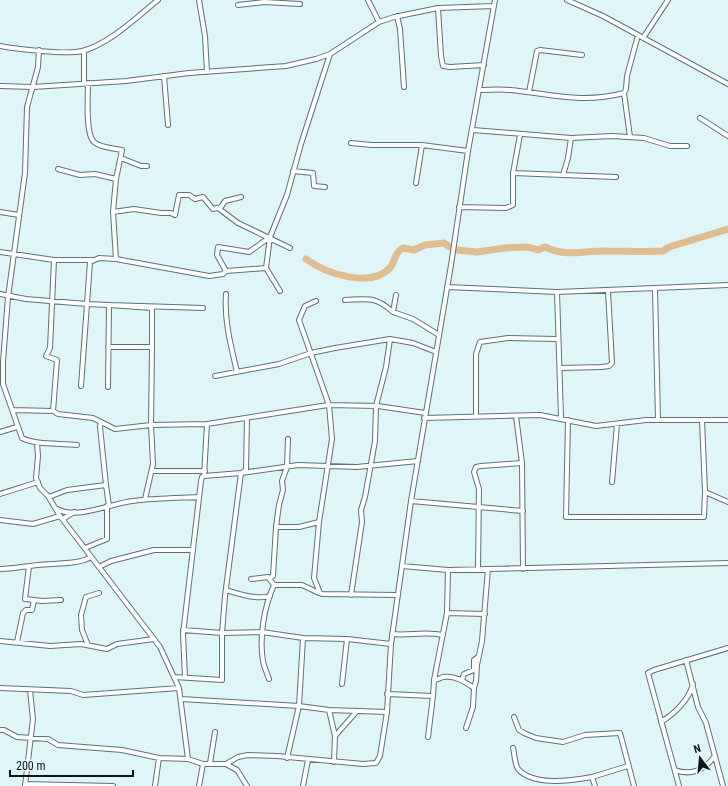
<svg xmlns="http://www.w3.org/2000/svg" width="728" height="786" font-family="'Roboto Condensed',sans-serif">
<rect width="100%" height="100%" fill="#def6f8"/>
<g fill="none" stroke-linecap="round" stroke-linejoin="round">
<path stroke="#e1bc8c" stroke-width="7" d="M457,250L477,252L505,248L528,247L538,250L545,247C569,258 583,250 607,251C625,251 645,252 663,251L669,247L728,229
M306,259C325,273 370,289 390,268C396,261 393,254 403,248L414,250L425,245L444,243L450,247"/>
<g stroke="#5d7274" stroke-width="6">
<path id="minor" d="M199,0L205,36L207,72
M368,0L379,22
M567,0L603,16L728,84
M238,5L264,2L300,4
M438,8L441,56L443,66L450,67L484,65
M397,16L400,29L404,87
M643,38L668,0
M0,46C16,49 68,55 82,51C108,45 137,17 158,0
M39,50L38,67L27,107L25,173L8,297L3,362V384L22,438C35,445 60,443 77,445
M84,51V83
M164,76L168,125
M88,83C88,95 85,134 94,142C101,148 113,148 122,150L116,179L113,212L116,259L99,258L90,262L87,304L109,305L108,387
M0,86L33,87L126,81L189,73L286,66L316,59L330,54L379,22L394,17L438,8L494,6
M479,90C489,90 500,89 510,90C552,94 581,104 624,93
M529,92L537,51L540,50L582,55
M700,118L728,136
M473,130L571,138L612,136L644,138L670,146H687
M630,137L624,93L626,89L627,76L638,35
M351,143L371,145H422L468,151
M121,158L141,166H147
M58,169L80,175L95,174L116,179
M293,171L313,173L314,186L325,187
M513,173L563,175L568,158L571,138
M563,175L616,177
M416,183L422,145
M459,207L506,208L513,205V173L520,135
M218,208L238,223L290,248
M0,212L19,215
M113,212L134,209L161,213H171L175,215L179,195H189L195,199L203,197L213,209L221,207L225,201L241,197
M0,252L54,260H92
M116,259L209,276L223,274L226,271L266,268L270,237
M54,260L50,348L46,356L57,360L53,411L58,414L93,418L115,429L151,425L153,464L145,499
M266,268L280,291
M226,271L217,255L218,247L249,252L270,237L287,195L301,144L330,54
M447,287L557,292L728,285
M655,289L658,420
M557,292L561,417
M0,294L26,299L87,304L81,386
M226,294C224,321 231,346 237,372
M396,295L393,312L413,319L439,335
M345,300C368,299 375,296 393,312
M316,301L305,306L299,320L329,405L332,439L319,522L314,578L320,593L322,594L397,595
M108,347H152L151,425L207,424L204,476L202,477L201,481L183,634L185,677
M152,347V308L109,305L203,308
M560,368L602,367L609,366L612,363L608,291
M215,376L279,364L311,353L335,348L390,339L413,343L436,352
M13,410L53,411
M476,416V354L480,342L508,338L557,339
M516,416L522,463L523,569
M424,418L540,415L596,426L646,420H728
M568,420L566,517H704L705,492L728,502
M702,420L705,492
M207,424L328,405L378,406L425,413
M0,432L17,427
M37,443L38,456L36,478L40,488L48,496L60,516L160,647L179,688L188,759
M152,471H205
M243,472L246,470L247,418
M241,473L298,465L357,467L418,461
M612,482L617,424
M106,485L109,506
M0,494L38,482
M49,497L67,490L106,485L100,427L101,422
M411,501L523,511
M57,509C77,520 112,503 133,501C155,498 177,498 199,497
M63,519L74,512
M0,520L33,524L60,516
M276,527L279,505L283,490L282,481L287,467L288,439
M85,548L107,539V506
M402,566L448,570L728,563
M99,567L111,561L154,550H193
M0,569C14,569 25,566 38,565C53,563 78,565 91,557
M478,569L479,489L474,472L476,467L481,466L522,463
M270,578L273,576L276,527H299L319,522
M251,579L268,577L274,585
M226,590C239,594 257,600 270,596
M351,595L362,522L361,510L365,497L375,441L376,406L386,367L390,339
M34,600L42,601L61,600
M447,613L485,614
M183,630L222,633L225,596L241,473L204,476
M392,634C410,636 423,631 443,635
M0,641L50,646L81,644L107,649L117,644L154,639
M17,642L23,613L26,610H32L34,600L25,599L29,566
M88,645L82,630L81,615L86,597L99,593
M686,660L698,707L706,723L723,786
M175,677L222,680V633L262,632L303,638L347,639L391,644
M269,679C267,673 264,667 263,661C259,637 264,607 274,585H302L319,593
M434,680C437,680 440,678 443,677C455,675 465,682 474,688L473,707L466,728
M462,680L464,674L474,670V660L478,657
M342,684L347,639
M0,688L71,691L83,695L179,688
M474,688L476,681L477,665L482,641L488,569
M387,694L433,696L434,680L447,613L448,570
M181,699L299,706L329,710L387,712L391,644L411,501L451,265L468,151L495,0
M329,710L335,736L334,762
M514,717L519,730L524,733L536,738L563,742L585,735L620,733L634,786
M661,722C674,714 689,700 693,684
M0,730H4L17,737L48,739L58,745L122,750L159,758L188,759L203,764H226L237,770L247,786
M335,736L357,711
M428,737L433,696
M513,748C515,755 514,762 518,769C533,786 569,781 592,777L595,786
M287,758L299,706L303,638
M210,763L215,732
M226,764L238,757L248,755L277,756L363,764L376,763L380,756L387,712
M675,770C690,776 705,770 714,757
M592,777L628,766
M25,784L113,786
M25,786L33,719L30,690
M155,786L159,758
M199,786L203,764
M303,786L308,760
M679,786L648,673L654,670L728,648"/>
</g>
<use href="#minor" stroke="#fff" stroke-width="4"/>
</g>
<g transform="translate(700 758) rotate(344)" stroke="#def6f8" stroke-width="3" paint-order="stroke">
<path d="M0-3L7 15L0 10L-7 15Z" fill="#0f1818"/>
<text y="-6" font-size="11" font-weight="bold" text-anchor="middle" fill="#0f1818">N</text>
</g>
<path d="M10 770v6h123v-6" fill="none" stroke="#0f1818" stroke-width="2"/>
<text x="16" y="770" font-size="12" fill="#0f1818" stroke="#def6f8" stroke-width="3" paint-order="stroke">200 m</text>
</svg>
